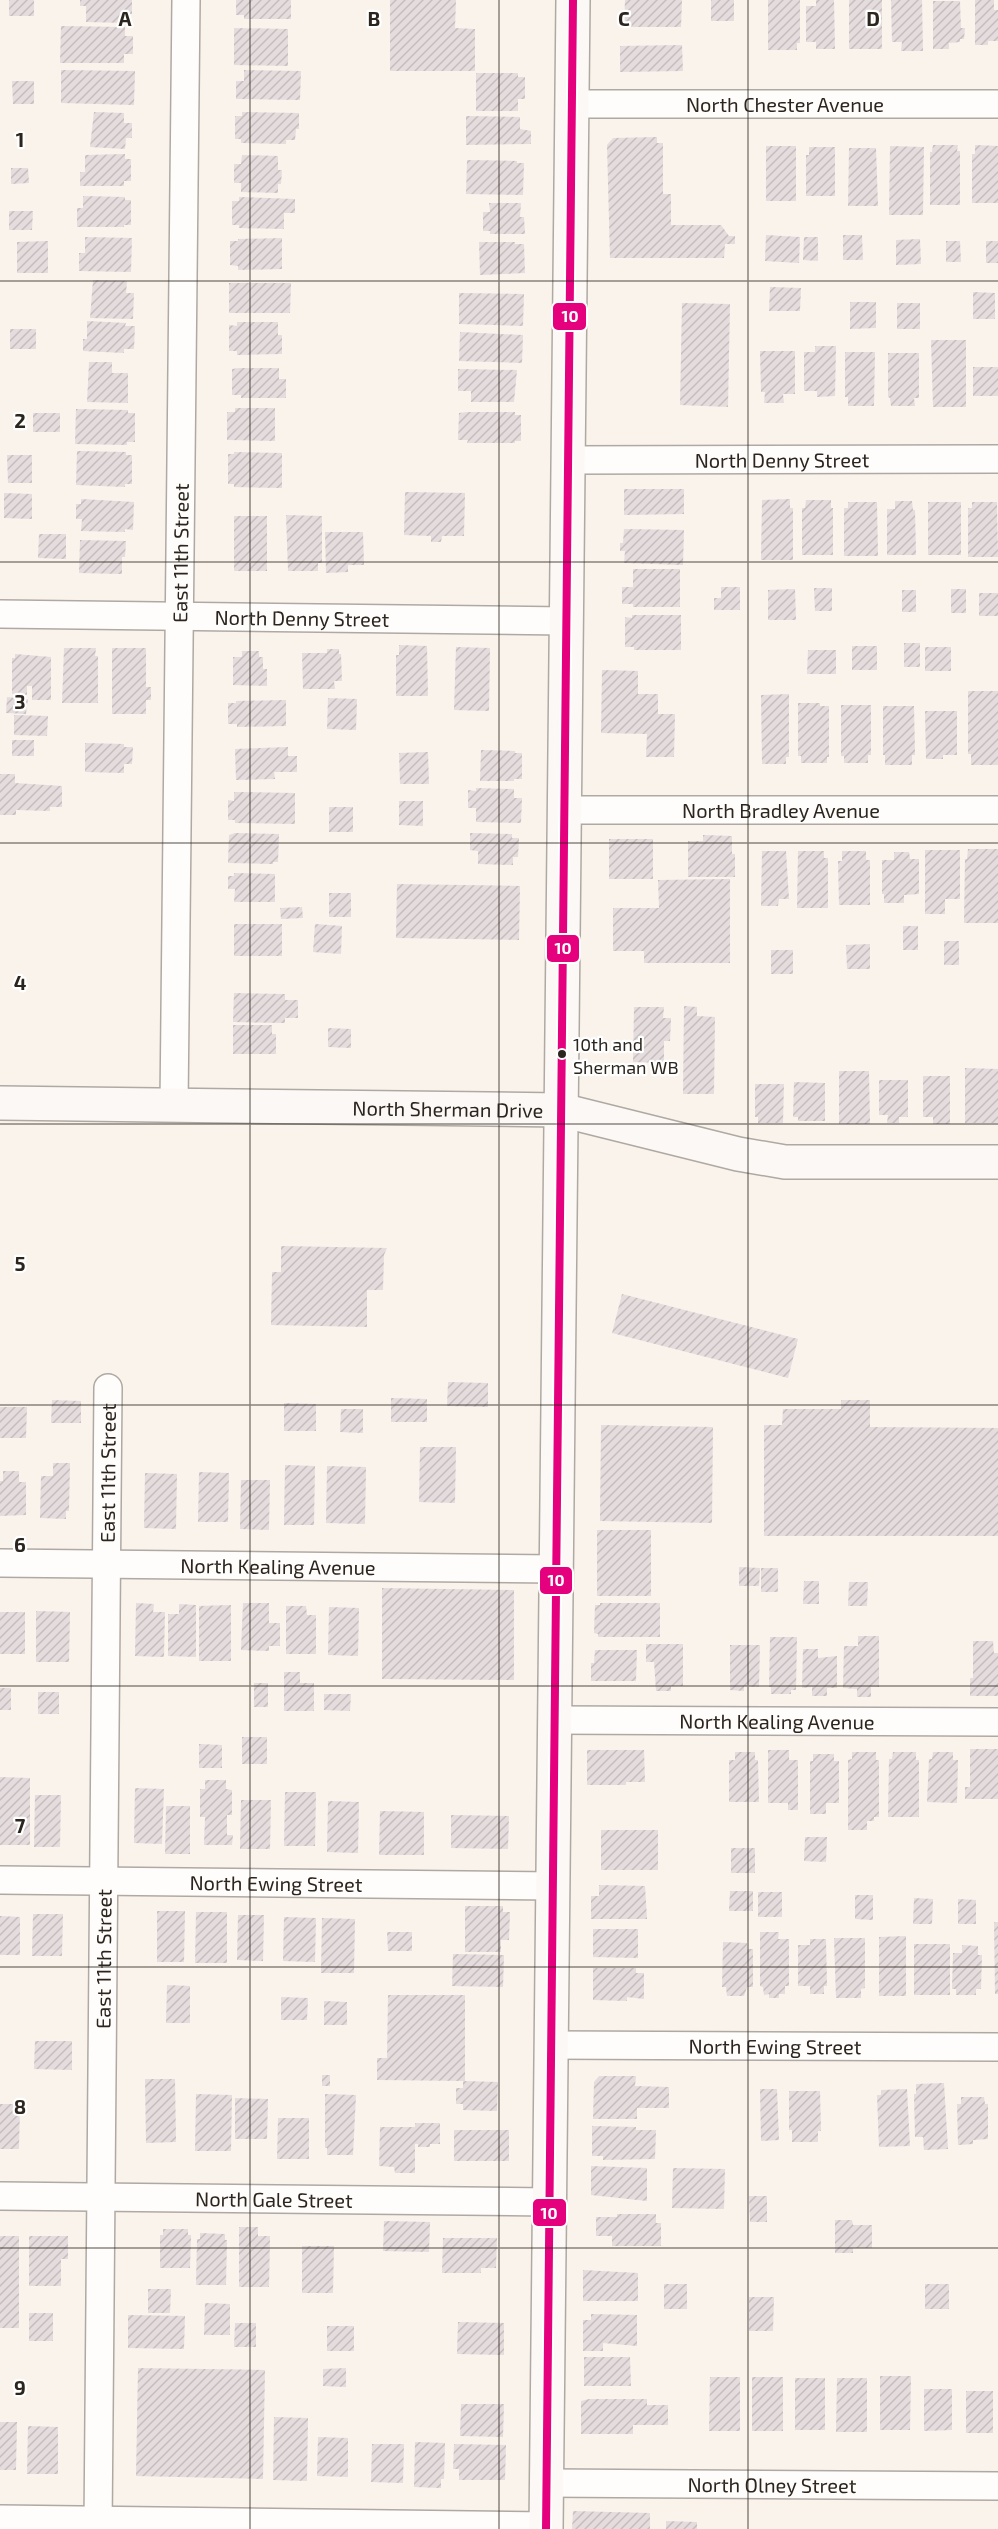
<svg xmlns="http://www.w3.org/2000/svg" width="998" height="2529" font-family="'Exo 2',sans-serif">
<defs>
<pattern id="building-hatch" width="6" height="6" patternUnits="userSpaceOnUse" patternTransform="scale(1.5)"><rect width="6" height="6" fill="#e5dcde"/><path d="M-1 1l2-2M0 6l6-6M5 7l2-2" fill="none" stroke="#c5bdbe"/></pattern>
</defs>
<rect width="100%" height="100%" fill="#f9f3ec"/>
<path fill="url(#building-hatch)" d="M9,0H34V16H9Z
M80,0H132V14H126V23L86,22V6H80Z
M236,0H291V19H244V15H236Z
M390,0H456L455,28L475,29V71H390Z
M625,0H682L681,27H624Z
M711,0H734V21H711Z
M768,0H800V43H797V50H768Z
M816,0H834L835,49H816V42H806V6H816Z
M849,0H882V49H849Z
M891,0H922L923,51H901L902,42H892Z
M975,0H994V10H998V41H988V45H975Z
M933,1H960L961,28H965L964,39H960V42L949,43V49H933Z
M61,26L125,27V36H133V54H124V63H60Z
M234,28L288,29V66L234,65Z
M682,45L683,71L620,72V46Z
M61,70L135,71L134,105L61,103Z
M244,70L301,71L300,100L236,99V81H244Z
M476,73H518V77H525V99H518V111H476Z
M12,81H34V104H13Z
M94,112L124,113V123H132V138H126L125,149L90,147Z
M242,112L299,113V129H296L295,140H286V144L241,143V139H235V116H242Z
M466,116L520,117V129L531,131V144L466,145Z
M657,137V143H663V194H671V225H721L729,236H735V244H725L724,258H610L607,145L613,138Z
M933,145H958L957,151H960V205H930V152H932Z
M975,145L998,146V203H972V154H975Z
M766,146H796V201H766Z
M890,146L924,147L923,215H889Z
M809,147H835V196H806V155H809Z
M849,148H876L878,206H848Z
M125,154V159H131V181H124V186H80V172H85V155Z
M242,155L278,156V170H282L281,184H278V193L241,192V183H234V164H241Z
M467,160L517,161V163H524L523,195L466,194Z
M11,168H28L29,183L11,184Z
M83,196L125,197V200H131V225H124V227H77V208H83Z
M239,197L295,199V213H284V229L239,228V225H232V201H239Z
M489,203H521L520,217H524L525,234H490V231H483V212H490Z
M9,211H33L32,230H9Z
M766,235L800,237L799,263L765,261Z
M843,235H862L863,260H843Z
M85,237L132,238L131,272L79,271V253H85Z
M804,237H818V261L803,260Z
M282,238V269L238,270V266L230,265V241H238V239Z
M920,239L921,264L896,265V240Z
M48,241V273H17V242Z
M946,241H960L961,262H946Z
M986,241H998V263H986Z
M479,242H515V244H524L525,273L480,275Z
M93,280L127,281L126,293H134L133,319L90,318Z
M229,283H291L290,313H229Z
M770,287L801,288L800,311H769Z
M973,292L995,293V319H973Z
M459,293L524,294L523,326L459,324Z
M850,302H876V328L850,329Z
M682,303L730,304L728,407L680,405Z
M897,303H920V329H897Z
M87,321L126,323L125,326H135L134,349H124V353L83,351V339H87Z
M237,322H278V335H282V354L237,355V351H229V325L237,326Z
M10,329H36V349H10Z
M460,332L523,335L522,363L459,361Z
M931,340H966V407H933Z
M815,346H836L835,396L817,397V391H804V352H815Z
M760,351H795V394H783L784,403H764L765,392H761Z
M845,352H875L874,406H848V397H845Z
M888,353H919V398H914L915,406H891L890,398L888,397Z
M89,362H112V373H128V403L87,402Z
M973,367H998V396H973Z
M239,368H279V379H286V398H241V395H232V369Z
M458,369L517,370L514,402H471V391H458Z
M235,408H275V441L227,440V412H235Z
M76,409L128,410V413H135V442H127V445L75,444Z
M467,412H515V415H521V441H515V443H467L468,440H458L459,413Z
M33,413H60V432H33Z
M77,451L126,452V455H132V484H125V487L76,485Z
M234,452L282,453V488L234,487V484H228V454H234Z
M7,455H32V483H8Z
M624,489H684V514L624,515Z
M405,492L465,493L464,536H442L441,542H431V536L404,535Z
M4,493L32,494V519L4,518Z
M81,499L134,502L133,530L125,529V532L81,531L82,519H76V504H81Z
M790,499V508H793V560H761L762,500Z
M806,500H831V508H833V555H802V508H805Z
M895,501H912L913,510H915L916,555H887V509H895Z
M848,502H877L878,556H844V508H848Z
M928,502H961V555H928Z
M972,502H997L998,557H968V508H972Z
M286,515L322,516V563H318V571H288Z
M234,516H267V571H234Z
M624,529L684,530L683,565L624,563L625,551H620V543H623Z
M325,532H363L364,565H348V572L326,573Z
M39,534H66V559L38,558Z
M80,540L126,541L125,557H122V574L79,573Z
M633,569H680V607H633V604H622V587H633Z
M721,587H740V610H714V598H721Z
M814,588H832V611H815Z
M795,589L796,620H768V590Z
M951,589H966V613H951Z
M902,590H916V612H902Z
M979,593H998V616H979Z
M632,615H681V650H634V647H625V617L632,618Z
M904,643H920V667H904Z
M399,645L427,646L428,696H396V655H399Z
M852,646H877V670H852Z
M456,647L490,648L489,711L454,710Z
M925,647H951V671H925Z
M64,648H96L95,656H98V703H62Z
M112,648H146V687H151V700H146V714H112Z
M327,649H339V654H341L342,681H334L335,689H303L302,653H327Z
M808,650H836V674H807Z
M242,651H259V657H263V669H267V686L233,685V657H242Z
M15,654L51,657V700H32V686H27V695L12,694V658H15Z
M602,670L638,671V694H658V714H675L674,757H646L647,734L601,733Z
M968,691H998V765H971V754H968Z
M789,694V757H786V764H762L761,695Z
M7,697L28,699L26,714L6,713Z
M328,698L357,699L356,730L327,729Z
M286,700V726L237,727V724H228V703H236V701Z
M798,703H820V706H829V757H827V763H801V756H798Z
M841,705H871V755H868V763H844V756H841Z
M883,706H914L915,755H912V765H885V755H883Z
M925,711H957V755H943V759H926Z
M14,715L48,716L47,736L14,735Z
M12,740H34V756H12Z
M85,743L124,744V747H133L132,764H124V773L85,772Z
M288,747V756H297V772H274L275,779L236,780L235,749Z
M481,750L515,751V753H522V779H514V781H480Z
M428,752L429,784H400L399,753Z
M0,774H15V783L62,786V807H50V811L16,810V815H0Z
M476,788L514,789V798H522L521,823L476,822V808H468V790L476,791Z
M234,792L295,793V824L235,823V820H228V800L234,801Z
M399,801H423V826L399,825Z
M329,807H353V832H329Z
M235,833L279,834L278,862H273V864L228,863L229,835Z
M470,833L512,834V838H519L518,857H513V865L478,864V851L470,850Z
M703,835L732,836V854H735V877H688V841H703Z
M609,839H653V879H609Z
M968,849H998V923H964L965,859H967Z
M925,850H960V899H945V914H925Z
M762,851H786L789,899H779L778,906H761Z
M798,851H824V858H828V908H797Z
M842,851H866V860H870V905H839L838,861H842Z
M894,852H909L910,859H919V894L904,895V903H884V894H882V860H894Z
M234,873L275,874V902H234L235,889H228V876H234Z
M730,879V963H644V951H613V908H659L658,880Z
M397,884L520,886L519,940L396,938Z
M329,893H351V917H329Z
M302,907L303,918L281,919L280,908Z
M234,924H282V956H234Z
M315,924L342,926L341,954L313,952Z
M903,926H918V950H903Z
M944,941H959V965H944Z
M870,944V969H847L846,945Z
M771,950H793V974H771Z
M234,993L285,994V1000H298V1018H285V1023L233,1022Z
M684,1006L697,1007V1016L715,1017L714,1094H683Z
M634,1007H664L663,1018H671L670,1041H664V1063L633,1062Z
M233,1025H272V1034H276V1054H233Z
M328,1028L351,1029V1048L328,1047Z
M965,1068L998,1069V1123H965Z
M839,1071H869L870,1124H839Z
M923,1076H950V1124H933V1117H923Z
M879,1080H908V1117H899V1123H887L888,1115H879Z
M794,1082L825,1083V1121H798V1117H793Z
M755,1084H784L783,1123H758V1117H755Z
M281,1246L387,1248L384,1255L383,1290H367V1327L271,1325L272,1272H281Z
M622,1294L798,1339L788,1378L612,1333Z
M448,1382L488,1383V1407L447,1406Z
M391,1398L427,1399V1422H391Z
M52,1400L81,1401V1423H51Z
M841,1400H870V1427L998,1428V1536H764V1425H782L783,1409H841Z
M284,1403L316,1404V1431H284Z
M0,1407H27L26,1438H0Z
M341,1409H363V1433L340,1432Z
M601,1425L713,1427L712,1523L600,1521Z
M420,1447H456L455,1503L419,1502Z
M53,1463H70L69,1511H66V1519L40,1518L41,1476H53Z
M285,1465L315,1466L314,1525H284Z
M327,1466L366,1467L365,1524L326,1523Z
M3,1471H19V1482H26V1515L0,1516V1481H3Z
M199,1472L229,1473L228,1522H198Z
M145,1473L177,1474L176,1529L144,1528Z
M241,1480H270L269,1530L240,1529Z
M597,1530H651V1596H597Z
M739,1567L760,1568L759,1586H739Z
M761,1568H778V1592H761Z
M804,1581H819V1604H803Z
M849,1582H868L867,1606H848Z
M382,1588L514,1590V1680L382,1679Z
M136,1603L154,1604L153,1612H165L164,1657L135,1656Z
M243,1603H269V1623H280V1646H269V1651L241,1650Z
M600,1603H660V1637H598V1634L594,1633L595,1605H600Z
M179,1604L196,1605V1657L168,1656V1614H179Z
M231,1605V1661H199V1606Z
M286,1606H306L307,1615H316V1654H286Z
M329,1607L359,1608L358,1656L328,1655Z
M36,1611L70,1612L69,1662H36Z
M0,1612H25V1654H0Z
M858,1636H879V1687H871V1697H857V1689L843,1688L844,1646H858Z
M770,1637H797L796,1690H791V1694H771V1687H769Z
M973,1641H993L994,1653H998V1696H970V1678H973Z
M646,1644H683V1686H671V1691H656L654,1662H646Z
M730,1645H760L759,1687L744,1686V1691L730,1690Z
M803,1649H818V1658L837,1656V1688H827V1696H812V1687L802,1688Z
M595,1650H637L636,1681H591V1663H594Z
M284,1672H300V1683H314V1711H284Z
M254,1683H268V1707H254Z
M0,1688H11V1710H0Z
M38,1692H59V1714H38Z
M324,1694H351L350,1711L324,1710Z
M242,1737H267V1764H242Z
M199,1744L222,1745V1768H199Z
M970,1749H998V1799H965V1787H970Z
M587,1750H644L645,1782H626V1785H587Z
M768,1750H789V1760H798V1810H788V1803H768Z
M735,1752H755V1760H758L759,1802H729V1760H735Z
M852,1752H876V1760H879V1817H874V1821H867V1830H848V1760L852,1759Z
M893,1752H916V1760H919V1817H888L889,1759H892Z
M933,1752H953V1760H958L957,1803L927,1802L929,1759H932Z
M813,1754H834V1761H839V1803H826V1814H810V1761H813Z
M0,1777L30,1778V1845H0Z
M205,1780H226V1789L232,1790V1815H227V1835H233L232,1845H204L205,1817H200V1789H205Z
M135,1788L164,1789L162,1844L134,1843Z
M285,1792H316L315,1846H284Z
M35,1795H61L60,1847H34Z
M241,1800H271L270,1849H240Z
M328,1801L359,1802L358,1853L327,1852Z
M166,1806H190V1854H165Z
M380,1811L424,1812V1855H379Z
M451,1815L509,1816L508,1849L451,1848Z
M601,1830H658V1870H601Z
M805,1837H827L826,1862L804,1861Z
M731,1848H755V1873H731Z
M599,1885L645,1886L647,1919H591V1896H599Z
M730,1891H753V1911H729Z
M758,1892H782V1917H758Z
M855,1895H873V1920L855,1919Z
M914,1898L933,1899L932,1924H913Z
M958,1899L976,1900V1924H958Z
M465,1906H503V1912H510L509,1940H501V1952H465Z
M157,1911H185L184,1962H157Z
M196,1912H227V1963H195Z
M33,1914H63L62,1956H32Z
M238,1915H264L263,1961L237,1960Z
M0,1916L20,1917V1955H0Z
M284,1917L316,1918L315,1962L283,1961Z
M322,1918L355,1919L354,1973H321Z
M994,1922H998V1994H995Z
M593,1929H638V1958L593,1957Z
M387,1932H412V1951H388Z
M760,1932H779L778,1939H789V1986H785V1994H779V1998H769V1994L764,1995L763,1987L760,1986Z
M906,1936V1996H879V1937Z
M834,1938H865V1988L861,1989V1998H836Z
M810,1939H826L827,1986H824V1994H810V1986H798V1945H810Z
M723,1942L747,1943V1949H753V1987H747L744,1996H727L726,1987H722Z
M914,1944H950V1995H914Z
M962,1945L978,1946V1955H982L981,1989H976V1995H956V1989H952L953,1953H962Z
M453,1954L504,1955L503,1987L452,1986Z
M593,1968H636V1973H644V1999L627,1997V2001L593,2000Z
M167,1985L190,1986V2023H166Z
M388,1995H465V2081L377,2080V2058H387Z
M281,1997L308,1998L307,2020H281Z
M324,2001L347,2002V2025H324Z
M35,2041H72V2070L34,2069Z
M322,2075H330V2086H322Z
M599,2076H636L635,2086L669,2087V2108H637V2119H593L594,2082Z
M145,2079H175L176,2142L146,2143Z
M463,2081L498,2082L497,2111L463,2110V2104H456V2088H463Z
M944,2083L948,2149L924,2150L923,2137H915L914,2094H916V2084Z
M760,2089H777L779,2140L761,2141Z
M907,2089L910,2146L879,2147L877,2095H881V2090Z
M789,2091H820L821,2131H818V2142H792V2130H789Z
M196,2094L232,2095L231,2151H195Z
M325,2094L356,2095L353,2155H327V2148H325Z
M961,2097H984L985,2104H988V2139L973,2140V2144L958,2145L957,2104H961Z
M235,2098L268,2099L267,2139H235Z
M0,2104H20L19,2149H0Z
M278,2118H309V2159H277Z
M415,2123H440V2144H430V2147H418V2144H415V2173H395L394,2167L379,2166L380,2127H415Z
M592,2126L636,2127V2130H656L655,2159L603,2160V2156H592Z
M454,2130H509V2161H454Z
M591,2166L647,2168V2201L591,2195Z
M673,2168L725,2169L724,2209L672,2208Z
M749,2196H767V2222H750Z
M617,2214H656V2223H661V2246H612V2236H596V2217H617Z
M835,2220H852L853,2225H872V2248H853V2253H835Z
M384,2221L430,2222L429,2252L383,2251Z
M239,2227H258V2236H270L269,2287H239Z
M163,2229H188V2235H191L190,2268H160V2235H163Z
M200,2233L225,2234V2240H227L226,2285H196L197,2239H200Z
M0,2236H19V2328H0Z
M29,2236H68V2259H61V2286H29Z
M443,2238H497L496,2268H481V2273H442Z
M302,2246H334L333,2293H302Z
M583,2270L638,2273V2301H583Z
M664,2284H687V2309H664Z
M925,2284H949V2309H925Z
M148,2289H171L170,2313H148Z
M749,2297H774L773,2331H749Z
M205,2303L230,2304V2335H204Z
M29,2313H53V2341H29Z
M591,2314L637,2315V2346L603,2343V2351H583V2320H591Z
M128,2315L185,2316L184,2349L128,2348Z
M458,2322L504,2323V2355L457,2354Z
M235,2323H256V2347H234Z
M327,2326H354V2351H327Z
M584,2357H630L631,2386H584Z
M138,2368L265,2370L263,2479L136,2476Z
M346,2368V2387L323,2386V2369Z
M880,2376H911L910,2430H880Z
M710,2377H740V2431H709Z
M752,2377H783V2431H752Z
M795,2378H825V2430H795Z
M837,2378H867V2432H836Z
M924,2389H952V2430L924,2431Z
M966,2391H993V2433H966Z
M589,2399H647V2405H668V2425H633V2434H581V2401Z
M461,2404H504L503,2437L460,2436Z
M274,2417L308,2418L307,2481L273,2480Z
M0,2422H17L16,2470H0Z
M28,2426L58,2427V2474H27Z
M318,2437L348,2438V2477L317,2476Z
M415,2442L445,2443L444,2479H441V2488L414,2487Z
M372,2444H404L403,2483L371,2482Z
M454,2444L506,2445L505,2480H459V2469H453Z
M573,2511L650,2513V2529H572Z
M666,2521L697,2522V2529H666Z"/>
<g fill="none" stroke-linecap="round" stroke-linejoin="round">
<g stroke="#afa9a2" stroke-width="30">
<g id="street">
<path id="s1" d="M572,104H998"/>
<path id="s2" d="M568,460L998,459"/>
<path id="s3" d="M0,614L566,621"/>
<path id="s4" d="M565,810H998"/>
<path id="s5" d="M174,1105L186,0"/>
<path id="s6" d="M0,1563L556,1569"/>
<path id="s7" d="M555,1720L998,1722"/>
<path id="s8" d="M0,1880L553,1886"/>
<path id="s9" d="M551,2045L998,2047"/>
<path id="s10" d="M0,2196L550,2202"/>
<path id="s11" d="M547,2483L998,2486"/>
<path d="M0,2519L546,2526"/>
<path id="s12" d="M98,2529L108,1388"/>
</g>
</g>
<g stroke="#afa9a2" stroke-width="36">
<g id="secondary">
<path id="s13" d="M0,1103L561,1110L738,1154L785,1162H998"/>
<path d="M546,2529L573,0"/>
</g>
</g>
<use href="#street" stroke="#fefdfc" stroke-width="27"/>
<use href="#secondary" stroke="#fbf8f5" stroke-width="33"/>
<g stroke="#fff" stroke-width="12">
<path id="bus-1" d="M546,2529L573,0"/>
</g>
<use href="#bus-1" stroke="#e5007d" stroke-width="8"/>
</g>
<path fill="none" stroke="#2c251e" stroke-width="1.5" stroke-opacity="0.55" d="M250,0V2529M499,0V2529M748,0V2529M0,281H998M0,562H998M0,843H998M0,1124H998M0,1405H998M0,1686H998M0,1967H998M0,2248H998"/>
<circle fill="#2c251e" stroke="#fff" stroke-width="2" cx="562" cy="1054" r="5"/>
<g text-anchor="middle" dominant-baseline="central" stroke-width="4.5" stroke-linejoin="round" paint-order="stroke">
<g font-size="18" fill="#2c251e" stroke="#fff" text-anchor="start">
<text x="573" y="1044">10th and<tspan x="573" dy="23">Sherman WB</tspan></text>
</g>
<g font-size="20" fill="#2c251e" stroke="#fff">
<text stroke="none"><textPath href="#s1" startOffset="213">North Chester Avenue</textPath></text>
<text stroke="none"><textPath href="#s2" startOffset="214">North Denny Street</textPath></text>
<text stroke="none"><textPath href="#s5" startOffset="552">East 11th Street</textPath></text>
<text stroke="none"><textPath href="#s3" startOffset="302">North Denny Street</textPath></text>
<text stroke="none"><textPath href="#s4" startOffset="216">North Bradley Avenue</textPath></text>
<text stroke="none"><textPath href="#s13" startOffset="448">North Sherman Drive</textPath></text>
<text stroke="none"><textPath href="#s12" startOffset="1056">East 11th Street</textPath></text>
<text stroke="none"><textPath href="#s6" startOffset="278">North Kealing Avenue</textPath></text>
<text stroke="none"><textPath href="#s7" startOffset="222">North Kealing Avenue</textPath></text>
<text stroke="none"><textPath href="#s8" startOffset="276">North Ewing Street</textPath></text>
<text stroke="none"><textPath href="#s12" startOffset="570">East 11th Street</textPath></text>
<text stroke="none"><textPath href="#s9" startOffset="224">North Ewing Street</textPath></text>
<text stroke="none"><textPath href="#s10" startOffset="274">North Gale Street</textPath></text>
<text stroke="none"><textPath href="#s11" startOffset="225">North Olney Street</textPath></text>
</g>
</g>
<g font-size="20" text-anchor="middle" font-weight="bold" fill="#2c251e" stroke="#fff" stroke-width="4.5" stroke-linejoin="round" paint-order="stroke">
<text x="125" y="26">A</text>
<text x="374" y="26">B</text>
<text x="624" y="26">C</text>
<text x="873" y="26">D</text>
<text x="20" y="147">1</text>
<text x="20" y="428">2</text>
<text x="20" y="709">3</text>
<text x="20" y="990">4</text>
<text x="20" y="1271">5</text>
<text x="20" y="1552">6</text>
<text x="20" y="1833">7</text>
<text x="20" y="2114">8</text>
<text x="20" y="2395">9</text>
</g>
<g stroke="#fff" stroke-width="2">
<rect x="552" y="302" width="35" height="29" rx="6" fill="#e5007d"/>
<rect x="546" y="934" width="34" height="29" rx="6" fill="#e5007d"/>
<rect x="539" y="1566" width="34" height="29" rx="6" fill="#e5007d"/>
<rect x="532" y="2198" width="35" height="29" rx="6" fill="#e5007d"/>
</g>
<g font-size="16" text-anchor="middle" font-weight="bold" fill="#fff">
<text x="570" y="322">10</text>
<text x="563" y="954">10</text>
<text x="556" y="1586">10</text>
<text x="549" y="2219">10</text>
</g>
</svg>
